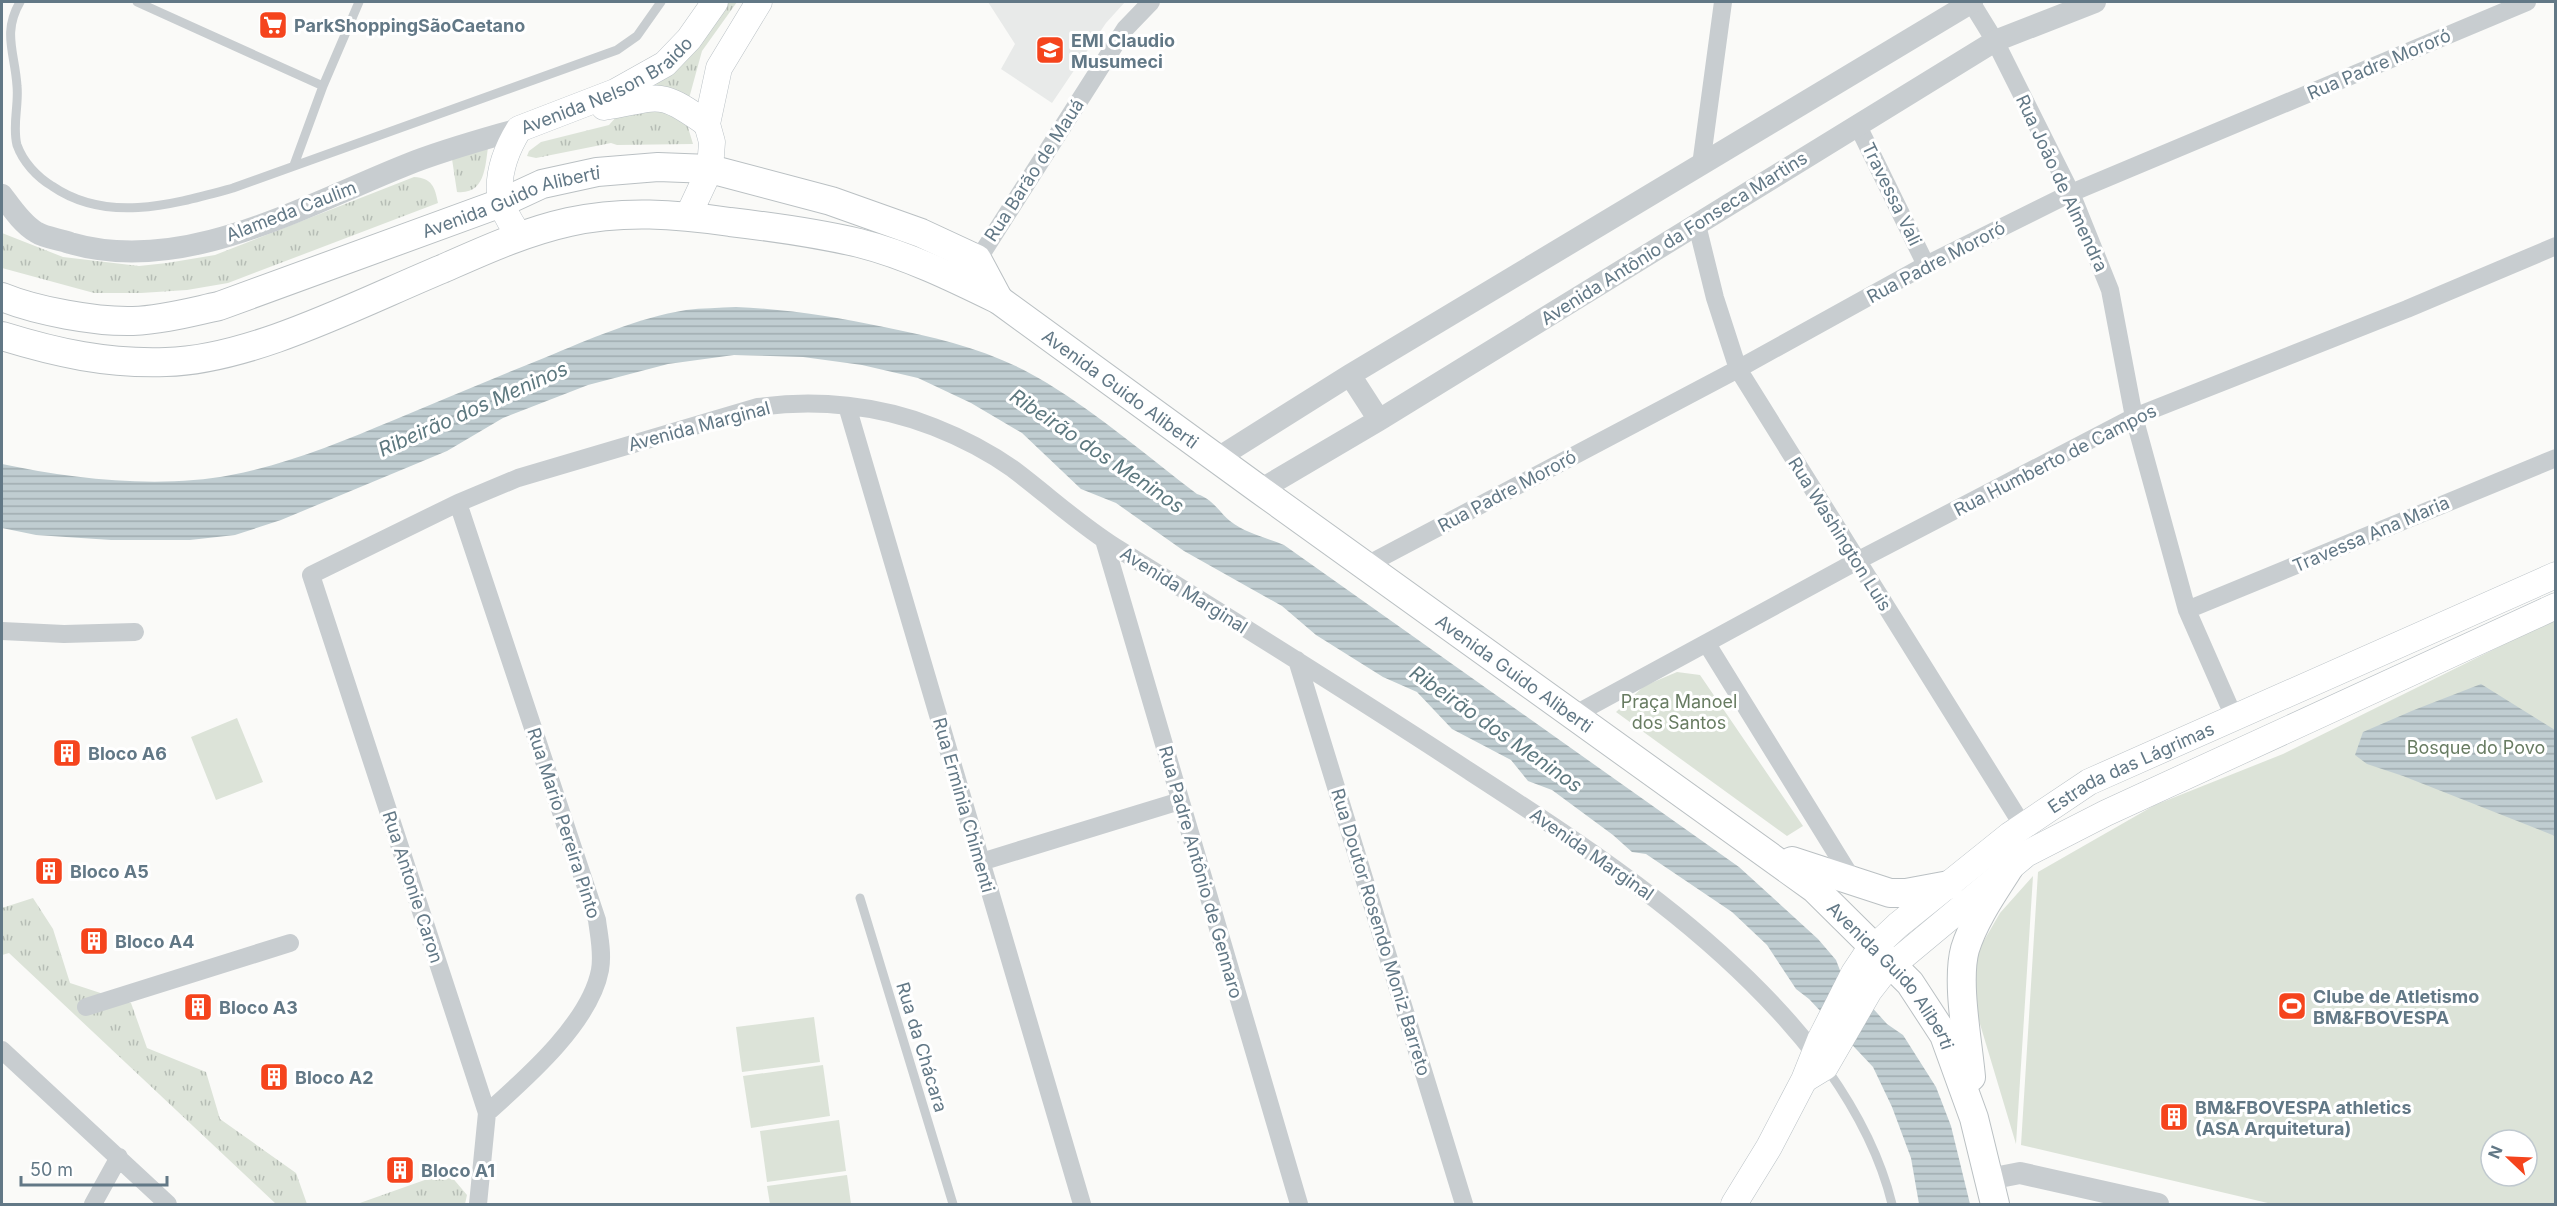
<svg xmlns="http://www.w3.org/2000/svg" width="2557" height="1206" font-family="Inter,sans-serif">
<defs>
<pattern id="grass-tufts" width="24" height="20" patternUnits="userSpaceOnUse" patternTransform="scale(1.5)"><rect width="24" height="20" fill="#dce3d8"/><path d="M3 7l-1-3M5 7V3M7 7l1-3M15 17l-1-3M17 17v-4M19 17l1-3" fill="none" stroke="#b6bdb5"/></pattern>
<pattern id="water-rules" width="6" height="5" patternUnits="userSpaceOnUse" patternTransform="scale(1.5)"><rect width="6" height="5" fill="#c0cdd1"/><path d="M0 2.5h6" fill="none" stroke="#9fabaf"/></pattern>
</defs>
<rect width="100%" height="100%" fill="#fafaf8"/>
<path fill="#e8eae9" d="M988,2H1125L1106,23L1052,103L1001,69L1015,44Z"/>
<path fill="url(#grass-tufts)" d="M727,2H737L702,51L688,102L655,84L680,61L690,56Z
M656,104L687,124L693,144L617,145L611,143L536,158L527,156L529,151L541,142L609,125L617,116Z
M489,141C485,163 487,195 457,192L452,159Z
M414,177C432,178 435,187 438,203L228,283L187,290L141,293H94L2,268V233L63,257L139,266L167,263L215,255Z
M33,898L53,929L70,983L131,1003L147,1048L206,1072L220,1119L296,1173L307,1204H276L9,953L2,955V908Z
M445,1169L467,1195L465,1204H357L436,1176Z"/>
<path fill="#dce3d8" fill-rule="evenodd" d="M2555,619V1204H2272L2021,1145L2038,872L2155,805L2283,754ZM2491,1140H2527V1176H2491Z
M1677,672L1700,675L1803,826L1787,836L1616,712L1644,686Z
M237,718L263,782L216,800L191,737Z
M2033,876L2016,1144L1971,994L1975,956L2000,913Z
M814,1017L820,1062L742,1072L736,1027Z
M823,1065L830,1116L751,1128L743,1076Z
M839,1120L846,1171L767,1182L760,1131Z
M847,1175L851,1204H770L767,1186Z"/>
<path fill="url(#water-rules)" d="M736,307C786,309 835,317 884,327C943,339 995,351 1047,383C1100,415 1148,457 1197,494C1213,499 1219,512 1230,521C1245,533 1267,538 1284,545L1739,867L1818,939L1836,960L1841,973L1887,1024L1903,1035L1936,1087L1951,1126L1970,1204H1919L1911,1158L1892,1107L1873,1067L1809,999L1796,989L1767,945L1732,912L1646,854L1632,852L1613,835L1552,790L1528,781L1511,760L1452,729L1417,692L1383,677L1316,635L1282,606L1184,551L1116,503L1081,489L1022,433L971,403L918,378L862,365L803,357L734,355L668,364L588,385L503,418L447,451L281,520L235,535L190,540H111L36,535L2,528V464C72,479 159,489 231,475C288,464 341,442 394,420C444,399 494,378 544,358C590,339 637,318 686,310C702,308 719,308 736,307Z
M2481,684L2555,730V836L2403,776L2367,764L2355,755L2363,732L2414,710Z"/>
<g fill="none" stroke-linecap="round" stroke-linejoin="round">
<g stroke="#b9c0c5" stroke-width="27">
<g id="secondary">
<path d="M604,107C661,98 657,88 707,124"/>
<path d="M688,216L710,169L712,142L707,124L719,68L759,2"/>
<path id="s1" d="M519,236C513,226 504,213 501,202C496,176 506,150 519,129L615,92L665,64L689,39L715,2"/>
<path d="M1807,1078L1825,1067L1869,991L1883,973L2026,854L2106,813L2556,606"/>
<path id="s2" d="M1734,1204L1769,1147L1804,1080L1820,1040L1854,973L1866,955L1898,925L2010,835L2089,782L2556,575"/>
</g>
</g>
<g stroke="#bac0c3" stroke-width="30">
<g id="primary">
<path id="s3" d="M2,297C36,311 96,322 133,321C162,320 191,312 219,306L501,203L542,184L597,172L658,167L710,169L831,201L921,233L977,259L999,300"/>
<path id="s4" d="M2,336C57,353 107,364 166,362C252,360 362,302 442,269C483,251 524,232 569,222C623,210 676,214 730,222C773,227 816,233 859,243C907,255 954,278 999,300L1260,490L1815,889L1910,983L1944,1035L1974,1118L1995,1204"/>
<path d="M1792,861L1890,893H1906L1949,885"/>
<path d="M1971,1077C1968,1042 1956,982 1965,949C1974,920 1993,893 2009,868"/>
</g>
</g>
<path stroke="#c8cdd0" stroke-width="9" d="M20,2C2,33 15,53 17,86C19,105 12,126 17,145C23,162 37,177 52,186C107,224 174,204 233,188L617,50L637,36L661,2
M137,2L323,86
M294,165L323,86L359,2
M860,898L953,1204
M1827,1069C1856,1110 1880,1155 1892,1204"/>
<path stroke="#c8cdd0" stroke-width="18" d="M1971,2L1995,41L2071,193L2110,290L2134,417L2187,610L2234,717
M1857,124L1926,265
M1701,165L1723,2
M1697,225L1715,298L1738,369L2023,826
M972,269L1125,29L1151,2
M847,406L1082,1204
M458,503L597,920C599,936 603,953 600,970C590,1023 525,1079 487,1113
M1104,540L1299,1204
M1365,566L1738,369L1926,265L2071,193L2527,2
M2187,610L2556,458
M2,631L64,634L135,632
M1707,644L1854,882
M1297,660L1464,1204
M1574,715L1857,561L2134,417L2407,309L2556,246
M981,862L1180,801
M86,1007L290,943
M2,1050L168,1204
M93,1204L119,1157
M478,1204L487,1113L311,575L458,503L518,478L758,407C817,399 879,405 934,427C962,438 989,452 1013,469C1049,496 1082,527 1120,550C1236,622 1352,694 1466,769C1594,852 1726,937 1820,1060"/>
<path stroke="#c8cdd0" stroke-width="22" d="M2,195C11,207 22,224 36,232C45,238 60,239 70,243C183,276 303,206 406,165C443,150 481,140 519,129
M1350,375L1379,420
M1218,458L1350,375L1972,2
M1260,490L1379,420L1995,41L2095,2
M1989,1179L2020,1173L2158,1204"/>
<use href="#secondary" stroke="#fff" stroke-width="26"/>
<use href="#primary" stroke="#fff" stroke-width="28"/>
</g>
<defs>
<g id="supermarket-square" transform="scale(1.5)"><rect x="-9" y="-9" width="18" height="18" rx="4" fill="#f5441d" stroke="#fff"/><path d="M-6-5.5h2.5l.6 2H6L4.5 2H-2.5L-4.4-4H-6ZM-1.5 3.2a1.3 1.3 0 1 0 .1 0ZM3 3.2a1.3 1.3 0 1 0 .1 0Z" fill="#fff"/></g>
<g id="school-square" transform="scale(1.5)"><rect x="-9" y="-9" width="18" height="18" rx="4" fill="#f5441d" stroke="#fff"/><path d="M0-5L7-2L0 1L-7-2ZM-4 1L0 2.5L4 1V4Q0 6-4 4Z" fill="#fff"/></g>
<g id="building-square" transform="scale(1.5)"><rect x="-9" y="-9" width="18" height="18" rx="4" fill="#f5441d" stroke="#fff"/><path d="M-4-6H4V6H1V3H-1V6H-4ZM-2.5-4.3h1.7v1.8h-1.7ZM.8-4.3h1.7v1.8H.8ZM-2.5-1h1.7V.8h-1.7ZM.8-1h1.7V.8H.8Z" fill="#fff"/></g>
<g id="stadium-square" transform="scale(1.5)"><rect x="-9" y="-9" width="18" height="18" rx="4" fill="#f5441d" stroke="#fff"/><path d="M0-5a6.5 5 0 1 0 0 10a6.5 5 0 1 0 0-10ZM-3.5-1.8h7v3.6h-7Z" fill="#fff"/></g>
</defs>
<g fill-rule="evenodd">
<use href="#supermarket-square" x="273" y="25"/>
<use href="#school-square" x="1050" y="50"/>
<use href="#building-square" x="67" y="753"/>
<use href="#building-square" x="49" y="871"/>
<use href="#building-square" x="94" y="941"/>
<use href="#stadium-square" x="2292" y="1006"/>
<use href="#building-square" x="198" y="1007"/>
<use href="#building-square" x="274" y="1077"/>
<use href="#building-square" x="2174" y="1117"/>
<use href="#building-square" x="400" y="1170"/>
</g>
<g text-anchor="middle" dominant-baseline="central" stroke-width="6" stroke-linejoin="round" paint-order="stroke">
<g font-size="18" font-weight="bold" fill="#627886" stroke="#fff" text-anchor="start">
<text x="294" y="25">ParkShoppingSãoCaetano</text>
<text x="1071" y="40">EMI Claudio<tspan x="1071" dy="21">Musumeci</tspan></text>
<text x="88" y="753">Bloco A6</text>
<text x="70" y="871">Bloco A5</text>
<text x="115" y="941">Bloco A4</text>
<text x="2313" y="996">Clube de Atletismo<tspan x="2313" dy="21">BM&amp;FBOVESPA</tspan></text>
<text x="219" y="1007">Bloco A3</text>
<text x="295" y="1077">Bloco A2</text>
<text x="2195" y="1107">BM&amp;FBOVESPA athletics<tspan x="2195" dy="21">(ASA Arquitetura)</tspan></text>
<text x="421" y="1170">Bloco A1</text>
</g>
<g font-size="18" fill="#627886" stroke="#fff">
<text transform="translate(2379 64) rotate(-23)">Rua Padre Mororó</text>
<text stroke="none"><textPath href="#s1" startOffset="214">Avenida Nelson Braido</textPath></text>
<text transform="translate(1034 170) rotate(-57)">Rua Barão de Mauá</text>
<text transform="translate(2062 183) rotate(65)">Rua João de Almendra</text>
<text transform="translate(1892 194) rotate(64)">Travessa Vali</text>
<text stroke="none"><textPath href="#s3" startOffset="532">Avenida Guido Aliberti</textPath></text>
<text transform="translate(291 211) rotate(-21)">Alameda Caulim</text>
<text transform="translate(1674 238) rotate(-32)">Avenida Antônio da Fonseca Martins</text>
<text transform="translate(1936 262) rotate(-28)">Rua Padre Mororó</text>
<text stroke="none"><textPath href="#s4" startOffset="1190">Avenida Guido Aliberti</textPath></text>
<text transform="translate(699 426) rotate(-15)">Avenida Marginal</text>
<text transform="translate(2055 460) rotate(-27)">Rua Humberto de Campos</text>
<text transform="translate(1507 491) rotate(-28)">Rua Padre Mororó</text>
<text transform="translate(1840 534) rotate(58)">Rua Washington Luis</text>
<text transform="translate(2371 534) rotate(-23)">Travessa Ana Maria</text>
<text transform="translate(1184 590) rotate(32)">Avenida Marginal</text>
<text stroke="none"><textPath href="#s4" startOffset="1676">Avenida Guido Aliberti</textPath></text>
<text stroke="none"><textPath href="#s2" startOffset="609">Estrada das Lágrimas</textPath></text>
<text transform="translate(964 805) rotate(74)">Rua Erminia Chimenti</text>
<text transform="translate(564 823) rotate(72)">Rua Mario Pereira Pinto</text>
<text transform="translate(1592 854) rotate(35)">Avenida Marginal</text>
<text transform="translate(1201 872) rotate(74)">Rua Padre Antônio de Gennaro</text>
<text transform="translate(413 887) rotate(72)">Rua Antonie Caron</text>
<text transform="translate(1381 932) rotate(73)">Rua Doutor Rosendo Moniz Barreto</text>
<text stroke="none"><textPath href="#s4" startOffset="2162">Avenida Guido Aliberti</textPath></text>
<text transform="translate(922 1047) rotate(73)">Rua da Chácara</text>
</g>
<g font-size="18" fill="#687c62" stroke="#fff">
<text x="1679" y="701">Praça Manoel<tspan x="1679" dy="21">dos Santos</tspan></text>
<text x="2476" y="747">Bosque do Povo</text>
</g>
<g font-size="20" font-style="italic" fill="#5d787f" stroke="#fff">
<text transform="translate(473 409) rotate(-24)">Ribeirão dos Meninos</text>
<text transform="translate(1097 451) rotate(34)">Ribeirão dos Meninos</text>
<text transform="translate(1496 729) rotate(35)">Ribeirão dos Meninos</text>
</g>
</g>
<rect width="2557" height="1206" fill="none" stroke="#627886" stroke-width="6"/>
<g transform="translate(2509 1158) rotate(293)"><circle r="28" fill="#ffffff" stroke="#c0c9cf" stroke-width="1.5"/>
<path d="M0-4.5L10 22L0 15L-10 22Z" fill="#f5441d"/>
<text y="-9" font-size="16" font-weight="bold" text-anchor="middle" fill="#627886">N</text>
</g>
<path d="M21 1176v9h146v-9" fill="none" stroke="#627886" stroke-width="3"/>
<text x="30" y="1176" font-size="18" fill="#627886" stroke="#ffffff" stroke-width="4.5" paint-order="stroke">50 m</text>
</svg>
